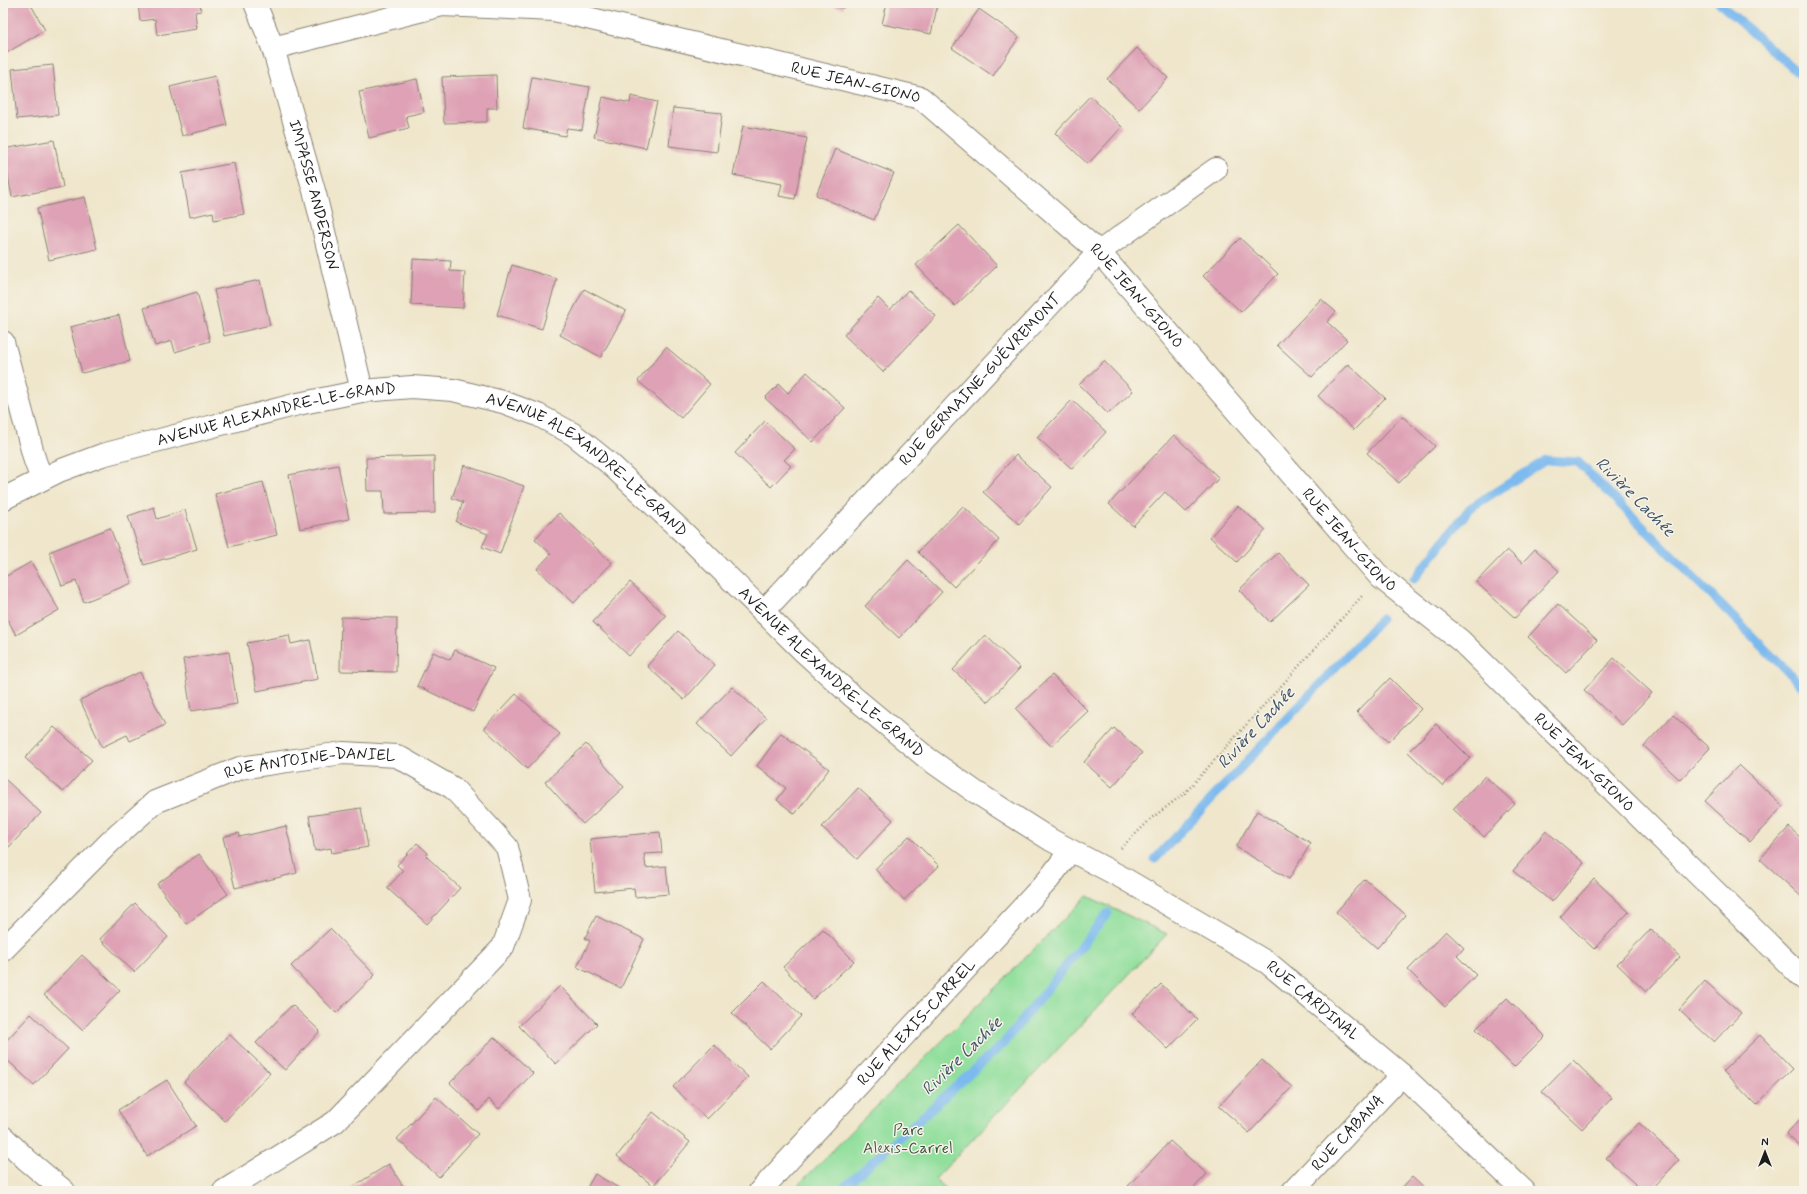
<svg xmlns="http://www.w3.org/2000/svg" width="1807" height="1194" font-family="Mynerve,sans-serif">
<rect width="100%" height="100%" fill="#f7f3e8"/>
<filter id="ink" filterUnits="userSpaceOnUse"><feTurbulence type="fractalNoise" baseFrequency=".025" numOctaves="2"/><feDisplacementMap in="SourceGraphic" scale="8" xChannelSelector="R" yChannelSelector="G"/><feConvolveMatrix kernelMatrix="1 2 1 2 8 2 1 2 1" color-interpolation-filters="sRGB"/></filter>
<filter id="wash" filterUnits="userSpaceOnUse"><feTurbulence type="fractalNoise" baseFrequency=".012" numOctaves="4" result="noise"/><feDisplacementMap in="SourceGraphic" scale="16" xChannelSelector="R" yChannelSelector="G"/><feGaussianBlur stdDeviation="0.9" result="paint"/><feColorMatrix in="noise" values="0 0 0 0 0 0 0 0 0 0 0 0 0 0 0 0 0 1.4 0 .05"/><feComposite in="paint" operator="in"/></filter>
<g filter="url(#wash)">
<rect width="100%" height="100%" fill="#efe6cb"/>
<path fill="#92df9d" stroke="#577e5c" d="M1087,896L1167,934L935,1179L949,1191H792Z"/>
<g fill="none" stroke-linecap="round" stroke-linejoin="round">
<path stroke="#7bb9ee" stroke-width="9" d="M1719,3L1804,78
M1414,579L1470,508L1546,460L1578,462L1804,688
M1155,859L1381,619
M840,1191L1004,1043L1108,913"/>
</g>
<g id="blocks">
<path fill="#dea1b5" d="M3,3H30L45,30L3,55Z
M138,3H200L201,11L195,12L197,29L157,35L155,19L140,21Z
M822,3H845L843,8Z
M887,3H938L931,34L882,24Z
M979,9L1019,37L993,76L952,48Z
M1137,48L1168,78L1139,109L1107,79Z
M53,65L58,115L17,119L12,69Z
M496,75L497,108H487V122L444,123L442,77Z
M215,76L227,125L182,136L170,87Z
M532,77L590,87L582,130L567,128L565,136L523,128Z
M417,79L424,112L406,116L409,128L369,138L359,92Z
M631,96L657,102L646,148L594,137L603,97L630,103Z
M1090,96L1122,127L1088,164L1055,133Z
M673,108L722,113L717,152L669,146Z
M743,126L807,138L795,199L779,196L782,184L733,175Z
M54,140L63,187L12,197L3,149Z
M835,149L894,173L874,220L816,195Z
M234,163L244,214L214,220L213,212L190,217L182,173Z
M85,197L97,249L49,260L37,208Z
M959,225L997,266L955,306L916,265Z
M1240,238L1278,274L1241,312L1203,276Z
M413,259L451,261L450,271L465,272L463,308L411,305Z
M512,265L557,279L542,329L497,315Z
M260,280L270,325L224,336L214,290Z
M584,289L626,311L601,357L560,335Z
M908,290L936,316L883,372L844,335L878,298L890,310Z
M197,292L210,341L175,352L172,341L155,346L144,308Z
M1321,299L1336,312L1327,322L1347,340L1312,377L1277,345Z
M119,315L130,361L82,373L70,327Z
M666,347L710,384L681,418L638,381Z
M1104,361L1133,391L1108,414L1079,385Z
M1348,364L1385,398L1354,430L1318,396Z
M807,372L845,408L813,442L765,398L779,384L788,393Z
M1072,400L1106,432L1072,469L1037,437Z
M1402,416L1435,446L1399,483L1367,453Z
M765,421L795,449L784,460L791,466L771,487L735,453Z
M1174,435L1219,478L1186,512L1165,492L1133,526L1109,504Z
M1016,455L1052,487L1019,524L983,492Z
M434,456L435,513L384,514L383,491H367L366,458Z
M338,465L349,519L300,529L289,475Z
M464,465L524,486L500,554L482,547L488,534L456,522L463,502L452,498Z
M263,482L277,535L229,547L215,494Z
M963,506L999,540L954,587L918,552Z
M1238,506L1266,530L1237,562L1210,537Z
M154,507L157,519L185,510L197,549L144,565L128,516Z
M559,513L612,563L574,603L537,569L551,554L535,539Z
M110,528L132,583L84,602L76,581L62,586L49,552Z
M1535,549L1559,571L1515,618L1476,582L1507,550L1522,563Z
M1278,553L1309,585L1270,622L1239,590Z
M908,560L942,592L899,638L865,606Z
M31,562L59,610L16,635L3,611V578Z
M630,582L666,616L629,656L593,622Z
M1558,604L1597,640L1566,673L1528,637Z
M341,617L397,618L396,672L340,671Z
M678,631L715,665L684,700L647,666Z
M289,635L291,644L310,640L318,679L257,691L247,643Z
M985,635L1020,668L988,702L953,670Z
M455,650L494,668L473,712L417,686L433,652L450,660Z
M229,652L237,704L191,711L183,659Z
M1614,658L1652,693L1622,725L1584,690Z
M140,672L165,725L130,741L127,735L102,747L80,700Z
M1052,675L1088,711L1051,746L1016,709Z
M1390,678L1421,709L1388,742L1357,712Z
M732,687L766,718L731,756L697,724Z
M516,694L560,734L527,769L484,728Z
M1673,715L1710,748L1680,780L1644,746Z
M1436,724L1470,758L1443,786L1408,752Z
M54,727L92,760L63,792L25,758Z
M1114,728L1142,753L1112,787L1084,762Z
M781,733L829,769L795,814L777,800L786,788L757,766Z
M586,744L624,787L583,824L545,782Z
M1739,765L1783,806L1750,842L1705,801Z
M1485,776L1515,804L1484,837L1453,809Z
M4,778L41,813L9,847L3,842V780Z
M858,788L893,820L857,859L822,827Z
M361,808L368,847L332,853L331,848L315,851L309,816Z
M1257,811L1311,843L1289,879L1236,847Z
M286,826L297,873L235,888L223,837L239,833L240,837Z
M1789,827L1804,841V899L1760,859Z
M1546,831L1584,863L1552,902L1513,871Z
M660,832L662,853L644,854L646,868L666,866L669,894L635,897L634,888L595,892L590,839Z
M909,836L939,866L904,900L875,869Z
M417,843L428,853L426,856L460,888L427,924L387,888L403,871L397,865Z
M199,854L228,894L186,924L157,884Z
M1365,879L1406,915L1377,948L1336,912Z
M1594,879L1629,912L1594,949L1560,917Z
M135,903L168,937L134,972L100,939Z
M596,916L644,939L621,988L577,967L590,941L585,938Z
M330,929L375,975L336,1013L291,966Z
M823,929L854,961L813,999L783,967Z
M1651,929L1680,957L1646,992L1617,964Z
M1446,931L1464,948L1457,956L1476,975L1445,1007L1408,970Z
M82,955L120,990L82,1030L44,995Z
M764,981L801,1016L770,1049L732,1013Z
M1705,981L1741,1013L1714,1042L1679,1010Z
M1161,984L1197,1019L1168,1049L1132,1014Z
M560,986L597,1024L556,1064L519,1026Z
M1507,998L1545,1036L1514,1067L1476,1029Z
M292,1005L320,1031L285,1070L256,1043Z
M31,1014L68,1049L34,1085L3,1056V1044Z
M229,1034L270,1073L225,1121L184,1082Z
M1760,1035L1793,1069L1756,1105L1723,1071Z
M494,1037L533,1073L499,1109L489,1099L479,1111L450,1083Z
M714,1045L748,1077L707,1119L673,1087Z
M1262,1060L1292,1087L1249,1133L1219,1106Z
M1573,1060L1612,1098L1582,1129L1542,1092Z
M167,1080L196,1126L147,1156L118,1110Z
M436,1097L478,1134L439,1177L397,1139Z
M653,1112L690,1142L653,1186L617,1156Z
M1804,1115V1150L1786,1134Z
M1639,1123L1679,1160L1650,1191H1643L1606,1158Z
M1170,1141L1207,1174L1191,1191H1133L1128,1186Z
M389,1164L406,1191H346Z
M595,1174L624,1191H585Z
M1412,1177L1427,1191H1399Z"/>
</g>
</g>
<g filter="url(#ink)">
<use href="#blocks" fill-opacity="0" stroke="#868174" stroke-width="1"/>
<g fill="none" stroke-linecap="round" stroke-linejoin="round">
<g stroke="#868174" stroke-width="24">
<g id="minor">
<path id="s1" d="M255,3L273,48L315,194L362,391"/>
<path id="s2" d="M273,48L442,5L554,10L921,98L1099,252L1380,577L1461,641L1804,979"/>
<path d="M3,342L35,461L42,479"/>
<path id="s3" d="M3,499L59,471L102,455L298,404L362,391L412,387L453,390L503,402L538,415L573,434L609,463L685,534L804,652L851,695L927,758L974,791L1051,840L1123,878L1268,963L1402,1075L1524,1191"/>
<path id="s4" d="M763,612L1099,252L1216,169"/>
<path id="s5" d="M3,950L110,842L155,802L240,768L343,753L397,756L453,788L507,847L520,900L503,947L335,1122L224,1191"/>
<path d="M3,1137L27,1160L64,1191"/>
<path id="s6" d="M760,1191L1049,879L1070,851"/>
<path id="s7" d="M1293,1191L1402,1075"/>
</g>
</g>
<path stroke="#868174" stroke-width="2.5" stroke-dasharray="1 3" stroke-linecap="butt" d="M1121,848L1153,817L1185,793L1362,596"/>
<use href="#minor" stroke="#fff" stroke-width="22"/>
</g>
</g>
<g text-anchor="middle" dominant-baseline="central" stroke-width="3" stroke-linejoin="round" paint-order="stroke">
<g font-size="16" fill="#1c1c1c" stroke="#f7f3e8">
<text stroke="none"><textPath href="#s2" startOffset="597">RUE JEAN-GIONO</textPath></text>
<text stroke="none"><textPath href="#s1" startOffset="201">IMPASSE ANDERSON</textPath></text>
<text stroke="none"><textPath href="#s2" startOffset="957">RUE JEAN-GIONO</textPath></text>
<text stroke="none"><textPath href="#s4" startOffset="318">RUE GERMAINE-GUÉVREMONT</textPath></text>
<text stroke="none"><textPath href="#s3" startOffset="288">AVENUE ALEXANDRE-LE-GRAND</textPath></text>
<text stroke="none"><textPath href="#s3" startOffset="624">AVENUE ALEXANDRE-LE-GRAND</textPath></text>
<text stroke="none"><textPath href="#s2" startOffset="1281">RUE JEAN-GIONO</textPath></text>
<text stroke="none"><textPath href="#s3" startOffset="948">AVENUE ALEXANDRE-LE-GRAND</textPath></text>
<text stroke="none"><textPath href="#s2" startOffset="1605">RUE JEAN-GIONO</textPath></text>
<text stroke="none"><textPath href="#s5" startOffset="374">RUE ANTOINE-DANIEL</textPath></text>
<text stroke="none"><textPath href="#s3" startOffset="1533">RUE CARDINAL</textPath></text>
<text stroke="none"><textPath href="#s6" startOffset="230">RUE ALEXIS-CARREL</textPath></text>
<text stroke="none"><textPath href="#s7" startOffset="80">RUE CABANA</textPath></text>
</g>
<g font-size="16" fill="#3f5643" stroke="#f7f3e8">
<text x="908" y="1130">Parc<tspan x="908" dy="18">Alexis-Carrel</tspan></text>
</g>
<g font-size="17" font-style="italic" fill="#3d5366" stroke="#f7f3e8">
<text transform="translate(1635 497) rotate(45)">Rivière Cachée</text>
<text transform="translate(1256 728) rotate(-47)">Rivière Cachée</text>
<text transform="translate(962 1056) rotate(-44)">Rivière Cachée</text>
</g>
</g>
<rect width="1807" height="1194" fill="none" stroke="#f7f3e8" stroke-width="16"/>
<g transform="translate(1765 1152)" stroke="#f7f3e8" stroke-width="3" paint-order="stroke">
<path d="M0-3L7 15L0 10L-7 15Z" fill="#1c1c1c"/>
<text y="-6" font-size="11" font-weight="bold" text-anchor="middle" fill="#1c1c1c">N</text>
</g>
</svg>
